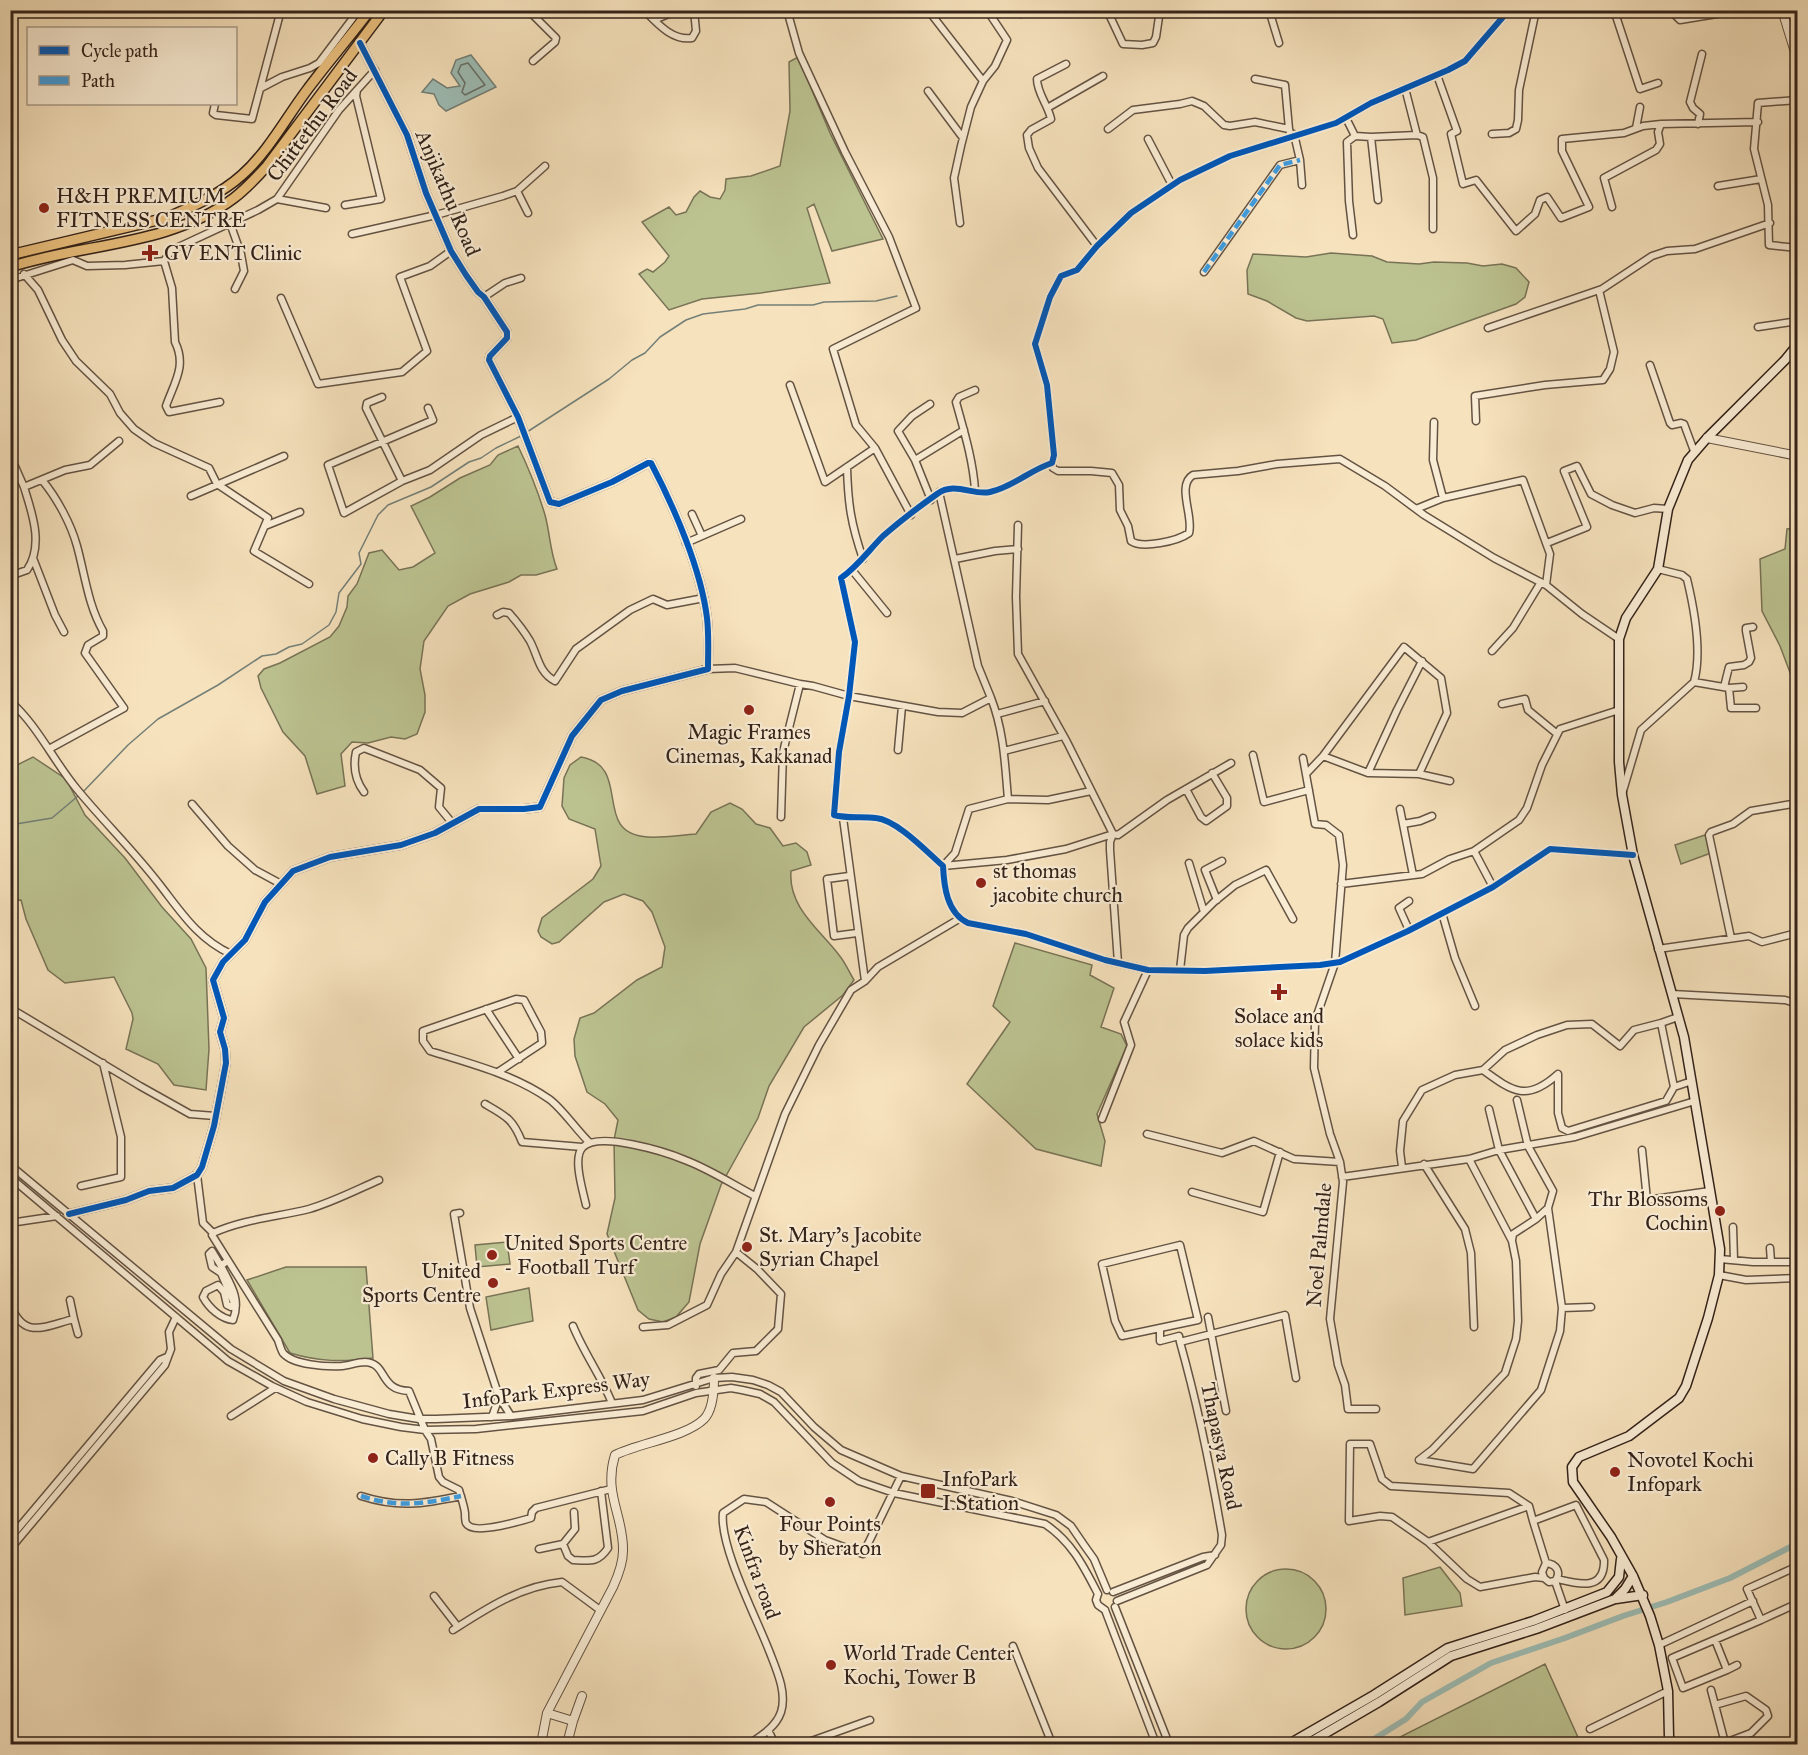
<svg xmlns="http://www.w3.org/2000/svg" width="1808" height="1755" font-family="'IM FELL Great Primer',serif">
<rect width="100%" height="100%" fill="#f6e2bd"/>
<filter id="stains"><feTurbulence type="fractalNoise" baseFrequency=".00333" numOctaves="4"/><feColorMatrix values="0 0 0 0 .2 0 0 0 0 .09 0 0 0 0 .02 0 0 0 .5 -.17"/></filter>
<radialGradient id="worn" r=".72"><stop offset=".6" stop-color="#630" stop-opacity="0"/><stop offset="1" stop-color="#630" stop-opacity=".3"/></radialGradient>
<path fill="#bcc391" stroke="#787356" stroke-width="1.5" d="M798,57L830,133L883,239L832,251L814,204L807,208L830,283L761,293L702,299L669,310L639,274L647,269L653,272L665,262L669,256L642,222L669,207L676,215L686,212L694,197L700,191L710,197L720,199L725,190L726,179L751,176L780,166L790,111L789,62Z
M1331,253L1372,256L1387,262L1419,264L1434,262L1467,263L1483,266L1502,264L1516,268L1529,282L1525,297L1516,304L1416,340L1392,343L1383,319L1374,316L1307,321L1296,318L1267,301L1248,294L1247,270L1253,254L1306,257Z
M518,446C529,469 538,491 545,515C550,533 550,552 557,569L536,575H521L509,582L470,594L448,606L424,641L420,669L425,695V712L417,734L405,739L391,737L368,743L352,742L341,754L345,786L317,794L305,756L283,732L261,688L258,676L264,669L280,663L330,637L339,626L347,607L348,596L357,584L369,553L382,550L399,570L413,567L435,553L411,506L430,497L460,478L490,465L498,455Z
M1797,528H1798L1797,691L1780,646L1762,611L1760,559L1785,549L1787,529Z
M33,757L66,779L85,815L125,858L162,907L191,939L206,968L209,1049L206,1090L174,1085L158,1064L126,1049L133,1019L132,1013L114,977L65,983L48,970L26,919L21,900L11,901V768Z
M581,757C634,766 590,834 648,837C664,838 680,835 696,834L711,812L730,803L742,809L756,824L770,828L783,846L796,843L807,852L811,865L791,871C788,907 819,929 839,955C845,962 849,972 854,980L843,995L804,1027L769,1086L758,1118L721,1185L700,1244L689,1302L676,1317L663,1322L649,1319L638,1310L607,1234L615,1198L614,1140L618,1120L605,1104L587,1092L575,1056L574,1039L580,1018L594,1013L637,980L662,967L665,947L652,912L643,901L624,894L604,902L559,942L552,944L541,937L538,931L542,918L593,879L601,866L595,829L569,819L562,806L564,778L570,765Z
M1705,835L1711,853L1681,864L1675,845Z
M1015,943L1092,965L1090,975L1114,988L1101,1027L1121,1034L1127,1046L1097,1114L1105,1141L1101,1166L1036,1149L967,1084L1010,1022L993,1006Z
M507,1242L510,1264L477,1267L475,1245Z
M286,1267H366L373,1358C342,1362 320,1362 290,1353L247,1280Z
M529,1288L533,1321L491,1330L486,1297Z
M1440,1567L1460,1593L1462,1606L1405,1615L1403,1578Z
M1246 1609a40 40 0 1 1 80 0a40 40 0 1 1-80 0Z
M1545,1664L1581,1744H1396L1394,1740Z"/>
<path fill="#9dbdb5" stroke="#737f77" stroke-width="1.5" d="M471,55L496,87L446,111L439,105L434,94L422,92L433,79L447,88L460,86L451,73L456,60Z"/>
<g fill="none" stroke-linecap="round" stroke-linejoin="round">
<path stroke="#687068" stroke-width="1.5" d="M468,63L485,85L465,95L462,92L465,83L458,72L461,65Z"/>
<path stroke="#737f77" stroke-width="1.5" d="M527,432L609,379L632,360L645,353L660,337L686,320L703,314L745,309L758,305H813L824,302L876,301L897,296
M82,793L128,745L158,719L218,685L262,656L276,654L289,647L302,644L329,625L336,612L339,593L361,564L359,553L378,515L388,505L431,487L469,462L481,458L496,448L523,435
M10,825L52,818L78,796"/>
<path stroke="#9dbdb5" stroke-width="6" d="M1366,1744L1406,1719L1422,1702L1491,1663L1565,1638L1623,1616L1667,1602L1730,1578L1798,1543"/>
<g stroke="#645343" stroke-width="9">
<path id="minor" d="M528,10L556,38L555,42L533,61
M644,10C657,23 672,41 692,38L696,31L694,10
M787,10L799,53L845,152L889,237L916,308L833,349L856,425L875,448L911,515
M928,10L983,81
M1019,10L1021,14
M1107,10L1123,44L1142,45L1153,43L1156,37L1160,10
M1269,10L1279,43
M1509,10L1465,61L1448,70L1371,103L1336,123L1230,156L1180,180L1131,213L1097,246L1077,270L1061,276L1050,297L1035,344L1047,385L1054,455L1052,463C1030,470 1013,487 990,492C973,496 955,481 937,494C920,506 899,522 883,536C869,550 858,566 841,578L855,642L849,696L839,752L834,815C848,819 861,816 876,818C897,820 927,852 943,866C944,887 947,913 968,923L1026,934L1105,960L1148,970L1205,971L1320,965L1340,962L1408,931L1493,887L1550,849L1633,855
M1614,10L1640,89L1658,83
M1670,10L1680,20L1741,10
M654,20L678,10
M1066,64L1037,79C1037,93 1048,105 1051,119L1031,130L1027,135L1029,148L1038,168L1097,246
M1437,75L1457,131L1451,134L1463,184L1476,180L1516,231L1535,214L1540,200L1547,197L1561,218L1589,207L1562,151V139L1624,133L1643,126L1661,124
M1255,79L1285,85L1289,129
M261,88L282,77L310,68L319,63L359,10
M1405,88L1417,135L1423,137L1433,178V229
M928,91L963,138
M1798,100L1758,103L1754,149L1768,205L1769,245L1798,248
M215,104L213,113L216,115L252,119L281,10
M1049,107L1103,76
M1346,118L1355,136L1371,137L1378,200
M1698,124L1700,114L1693,108L1690,102L1702,54
M1636,128L1640,107
M1108,129L1133,110L1180,104L1192,101L1204,106L1224,125L1230,126L1255,122L1289,129L1291,136
M1294,134L1300,160L1302,185
M1492,134L1509,133L1516,129L1518,120L1519,90L1536,10
M1371,137L1417,135
M1148,139L1172,185
M1718,186L1761,179
M517,191L528,213
M277,199L326,208
M345,205L381,199L356,96L357,90
M1612,207L1604,178L1656,150L1660,144L1658,132L1661,124L1758,122
M230,223L241,254L244,271L235,289
M960,223L954,178L961,146L971,107L983,81L995,66L1007,40L987,10
M352,234L436,215L503,196L517,191L545,166
M1353,235L1349,201L1347,142L1355,136
M164,261L172,288L175,342C187,366 174,383 166,406L169,412L220,402
M1204,272L1280,165L1300,160
M24,274L38,290L62,340L76,361L110,394L120,413L134,429L154,443L209,468L217,484L268,518L254,551L309,584
M10,280L73,260L87,266L125,265L164,261L172,250L258,210L277,199L339,110L375,70
M484,297L505,283L521,278
M281,298L318,384L402,372L427,351L400,277L430,266L451,251
M1758,327L1798,321
M1488,328L1602,289L1652,256L1667,251L1695,249L1770,223
M1650,365L1670,423L1672,425L1681,423L1684,424L1694,451
M790,385L825,482L875,448
M975,390L959,397L956,402C964,431 973,460 975,490
M382,397L367,403L366,408L402,481L430,470L481,435L518,417
M930,404L912,416L898,431L915,460L931,500
M1476,421L1475,396L1545,385L1603,380L1610,369L1614,352L1599,290
M1434,422L1433,460L1443,498
M10,455L24,487L65,470L90,465L119,441
M915,460L964,430
M1052,463L1053,468L1058,471H1091L1112,473L1119,485L1120,510L1128,526L1131,541C1142,549 1178,541 1189,533C1194,517 1176,485 1193,475L1238,471L1277,464L1340,459L1385,486L1424,515L1494,558L1546,585L1582,614L1619,639
M847,467C848,504 851,524 863,559
M42,480C57,498 71,524 77,546C85,575 88,605 103,631V636L88,645L85,653L124,708L49,749
M402,481L344,513L328,465L433,420L428,408
M191,496L284,456
M1416,509L1443,498L1523,480L1550,554L1546,585
M692,514L702,536
M1018,525L1016,597L1018,654L1067,742L1113,834L1110,842V850L1118,963
M265,526L300,512
M686,543L741,519
M1547,543L1587,527L1564,471L1577,466L1591,494L1612,505L1635,513L1654,508L1668,509
M33,558L55,615L64,632
M955,559L995,551L1018,549
M852,570L887,613
M10,576L27,570C44,545 32,513 24,487
M497,615L503,612L509,613C517,622 524,631 530,641C538,656 539,673 555,681L576,649L630,610L653,599L667,605L704,598
M1492,651L1513,628L1541,582
M708,669L735,668L800,684L813,686L849,696L938,712L962,713L991,698L978,666L939,492
M1694,682L1729,688L1731,708H1756
M1724,687L1729,667L1744,665L1749,662L1751,658L1746,631V628L1753,627
M1729,688L1743,687
M10,701C38,726 53,760 76,788C103,821 134,851 160,885C181,912 198,939 231,954
M1502,704L1525,699L1528,710L1556,733
M997,714L1045,701
M898,750L902,706
M1004,751L1063,736
M1253,755L1264,802L1309,790
M1303,758L1315,824L1326,825L1339,835L1343,865L1335,963L1315,1021L1314,1068L1330,1134L1340,1162L1343,1182L1330,1319L1338,1365L1345,1385L1348,1409H1376
M1368,773L1397,710L1422,661
M1306,774L1323,756L1404,647L1441,678L1447,713L1419,774L1368,773L1323,756
M1419,774L1450,781
M1186,789L1201,817L1206,821L1227,806V798L1212,773
M1623,791L1641,730L1694,682C1702,653 1694,608 1687,579L1682,575L1658,569
M364,792C355,780 353,766 356,752L364,748L420,770L441,788L439,807L453,824
M1008,799L1048,800L1091,791
M192,804L228,846L255,870L281,884
M1400,809L1413,875
M781,817L783,752L800,684
M843,818L865,981
M1403,824L1420,821L1432,816
M1474,851L1493,887
M1189,863L1204,912
M944,865L955,853L969,809L1008,799C1005,765 1004,731 991,698
M943,866L1007,860L1066,849L1113,834L1118,835L1167,800L1231,763
M849,876L827,879L834,936L857,933
M1341,884L1422,874L1450,859L1474,851L1519,820L1527,808L1542,765L1560,729L1619,710
M1217,900L1205,870L1222,861
M1409,901L1399,908L1409,930
M1442,913L1455,958L1475,1006
M1731,938L1709,835L1711,832L1733,824L1751,811L1798,803
M1658,949L1749,936L1762,942L1793,934L1798,935
M1180,970L1184,935L1188,928L1214,902L1235,885L1266,870L1293,919
M1672,994L1785,1000L1798,1004
M10,1008L140,1086L190,1114L215,1116
M486,1009L519,1059
M1661,1023L1678,1017
M1483,1070C1513,1092 1527,1102 1558,1074V1113L1562,1128L1568,1131L1666,1101L1674,1087L1692,1081
M498,1072L542,1043L541,1032L524,1000L516,999L423,1031V1041L430,1051C471,1064 513,1074 549,1099C561,1107 578,1132 590,1143
M485,1104C506,1116 513,1119 522,1142L582,1147
M1489,1109L1499,1150L1536,1219
M1102,1119L1131,1045L1124,1022L1148,970
M1147,1134L1222,1153L1254,1141L1294,1159L1340,1162
M1642,1150L1647,1200L1710,1191
M1424,1164L1465,1229L1471,1253L1474,1327
M10,1165L231,1349L284,1381L334,1399L389,1414L419,1419H436L512,1416L643,1400L714,1378L732,1377L753,1380L768,1385L781,1392L814,1427L841,1450L901,1476L1012,1501L1056,1515L1071,1526L1084,1545L1094,1559L1107,1590
M1402,1167L1400,1151L1403,1121L1422,1090L1455,1075L1483,1070L1505,1050L1537,1035L1567,1025L1592,1024L1620,1046L1634,1030L1661,1023L1674,1087
M197,1175L203,1223L213,1233
M10,1177L228,1361L272,1386L307,1402L362,1419L401,1427L425,1430L476,1429L643,1411L696,1393L731,1388L742,1390L760,1394L774,1402L832,1463L859,1481L894,1493L1045,1524C1072,1542 1084,1567 1098,1594
M1342,1177L1469,1159L1499,1150L1575,1137L1695,1101
M379,1180C356,1190 333,1202 309,1209C277,1217 244,1219 213,1233L212,1235L278,1340C279,1343 281,1350 283,1353C293,1365 327,1367 342,1366C350,1365 358,1362 365,1362C388,1363 378,1390 409,1391L425,1430L431,1439L439,1477L443,1482L459,1490C461,1497 464,1505 465,1513C465,1515 465,1521 466,1523C472,1536 520,1521 531,1518L532,1512L536,1508L611,1489
M81,1186L121,1177V1137L103,1063
M1192,1192L1263,1212L1280,1152
M586,1205C583,1191 572,1157 583,1147C599,1131 666,1152 685,1160C709,1169 732,1184 755,1196
M460,1213L454,1214L470,1308L499,1397
M10,1223L57,1216
M1733,1227L1734,1260
M1512,1240L1513,1234L1536,1219L1548,1208
M1770,1248L1771,1262
M1720,1259L1753,1262H1797
M221,1266L212,1251L209,1254L212,1267L221,1273L234,1303L231,1307L227,1305L224,1292L218,1285L206,1291L203,1297C209,1308 221,1319 233,1320C241,1299 231,1285 221,1266L227,1261
M1719,1275L1746,1280L1798,1278
M70,1300L74,1319
M10,1303C23,1341 45,1326 74,1319L78,1334
M1562,1308L1591,1307
M1208,1317L1226,1411
M573,1326C584,1353 601,1376 612,1403
M643,1327L668,1325L707,1305L721,1274L736,1252
M1160,1328L1198,1320L1180,1245L1102,1264L1115,1321L1122,1336L1160,1328V1341L1179,1336L1180,1342
M696,1386V1378L699,1374L719,1370L733,1353L756,1351L778,1329L781,1294L757,1269L736,1252L785,1114L819,1045L851,990L865,981L878,967L959,919
M231,1416L275,1388
M492,1417L499,1397L511,1416
M1419,1460L1473,1469L1541,1390L1560,1331L1562,1308L1548,1208L1553,1191L1528,1146L1517,1100
M1419,1460L1432,1450L1505,1373L1516,1339L1518,1321L1516,1261L1512,1241L1469,1159
M361,1496C398,1508 423,1504 461,1496
M1533,1521L1546,1563C1556,1564 1562,1572 1555,1581L1565,1610
M10,1538L160,1360L167,1357
M1428,1542L1529,1506
M563,1544L575,1529L574,1512
M10,1549L165,1365L171,1349L169,1332L176,1317
M539,1549L563,1544L568,1556L573,1560C590,1561 598,1563 608,1548L601,1491
M1798,1566L1747,1589L1761,1620L1798,1603
M1544,1578L1542,1572L1546,1563
M1555,1581L1549,1582L1544,1578L1535,1577L1480,1587L1467,1579L1428,1542L1392,1517L1380,1516L1349,1521L1350,1444H1370L1382,1479L1391,1486L1509,1493L1529,1506L1533,1521L1576,1505L1604,1560C1605,1592 1577,1584 1557,1579
M1113,1592L1203,1557L1215,1555
M1098,1594L1096,1600L1098,1605L1105,1610
M434,1596L458,1627
M1117,1601L1207,1565L1221,1545L1222,1535C1211,1470 1198,1406 1180,1342L1285,1315L1296,1378
M1115,1607L1169,1744
M1105,1610L1156,1744
M453,1630C487,1608 521,1586 562,1582L600,1610
M1715,1640L1727,1670L1683,1688L1672,1658L1761,1620
M1659,1645L1753,1601
M1013,1646L1052,1744
M1727,1670L1737,1665
M1711,1690L1715,1705
M1590,1729L1668,1691
M768,1730L775,1744
M749,1744C761,1736 776,1727 781,1712C787,1693 777,1671 770,1653C757,1619 719,1546 723,1513L744,1499L766,1502L825,1540L863,1554L901,1476
M803,1744L870,1720
M1722,1744L1751,1733L1768,1716L1766,1710L1746,1696L1715,1705L1725,1743"/>
</g>
<g stroke="#645343" stroke-width="10">
<path id="tertiary" d="M1782,10L1798,62
M1707,438L1798,456
M69,1214L126,1200L149,1191L173,1188L197,1175L202,1167L214,1126L226,1063L225,1049L220,1032L224,1018L213,980L223,962L245,940L265,902L293,871L330,857L401,845L435,833L479,809H524L540,807L572,736L601,700L622,691L708,669C708,652 709,635 707,618C701,569 674,507 651,463H648L612,482L559,504L550,502L518,417L489,360L490,356L507,338V332L484,297L478,292L466,275L451,251L426,193L407,135L360,43
M547,1713L573,1721L567,1744
M573,1721L582,1696
M541,1744L547,1713L613,1587C618,1576 623,1564 623,1551C624,1516 603,1494 615,1455C639,1443 686,1437 704,1419C713,1410 714,1391 714,1378"/>
</g>
<g stroke="#34231a" stroke-width="11">
<path id="secondary" d="M1616,1599L1643,1595
M1289,1744L1374,1695L1448,1648L1533,1621L1607,1592L1619,1577L1621,1559
M1307,1744L1379,1702L1451,1656L1536,1629L1615,1599L1625,1589L1633,1576
M1672,1744L1669,1737L1668,1691L1659,1645L1650,1616L1633,1576L1611,1537L1573,1482L1572,1467L1579,1457L1629,1436L1679,1398L1686,1386L1708,1318L1719,1275L1720,1249L1684,1037L1633,855L1622,795L1619,762V639L1626,618L1658,569L1668,509L1688,460L1707,438L1785,360L1798,344"/>
</g>
<g stroke="#34231a" stroke-width="12">
<path id="primary" d="M10,255L166,218C192,207 221,194 242,175C268,152 286,118 307,90C327,63 349,38 370,10
M10,267C84,243 170,246 234,198C247,188 257,177 267,166L384,10"/>
</g>
<use href="#minor" stroke="#f9ecd4" stroke-width="6"/>
<use href="#tertiary" stroke="#f9ecd4" stroke-width="8"/>
<use href="#secondary" stroke="#f9ecd4" stroke-width="8"/>
<use href="#primary" stroke="#ebc17e" stroke-width="9"/>
<path stroke="#3e9cdf" stroke-width="4.5" stroke-dasharray="9 4.5" stroke-linecap="butt" d="M1204,272L1280,165L1300,160
M361,1496C398,1508 423,1504 461,1496"/>
<g stroke="#f9ecd4" stroke-width="10">
<path id="cycleway" d="M1509,10L1465,61L1448,70L1371,103L1336,123L1230,156L1180,180L1131,213L1097,246L1077,270L1061,276L1050,297L1035,344L1047,385L1054,455L1052,463C1030,470 1013,487 990,492C973,496 955,481 937,494C920,506 899,522 883,536C869,550 858,566 841,578L855,642L849,696L839,752L834,815C848,819 861,816 876,818C897,820 927,852 943,866C944,887 947,913 968,923L1026,934L1105,960L1148,970L1205,971L1320,965L1340,962L1408,931L1493,887L1550,849L1633,855
M69,1214L126,1200L149,1191L173,1188L197,1175L202,1167L214,1126L226,1063L225,1049L220,1032L224,1018L213,980L223,962L245,940L265,902L293,871L330,857L401,845L435,833L479,809H524L540,807L572,736L601,700L622,691L708,669C708,652 709,635 707,618C701,569 674,507 651,463H648L612,482L559,504L550,502L518,417L489,360L490,356L507,338V332L484,297L478,292L466,275L451,251L426,193L407,135L360,43"/>
</g>
<use href="#cycleway" stroke="#0057b8" stroke-width="6"/>
</g>
<g fill="#8f2418" stroke="#f9ecd4" stroke-width="2">
<circle cx="44" cy="208" r="6"/>
<path d="M147 244h6v6h6v6h-6v6h-6v-6h-6v-6h6z"/>
<circle cx="749" cy="710" r="6"/>
<circle cx="981" cy="883" r="6"/>
<path d="M1276 983h6v6h6v6h-6v6h-6v-6h-6v-6h6z"/>
<circle cx="1720" cy="1211" r="6"/>
<circle cx="747" cy="1247" r="6"/>
<circle cx="492" cy="1255" r="6"/>
<circle cx="493" cy="1283" r="6"/>
<circle cx="373" cy="1458" r="6"/>
<circle cx="1615" cy="1472" r="6"/>
<rect x="920" y="1483" width="16" height="16" rx="3"/>
<circle cx="830" cy="1502" r="6"/>
<circle cx="831" cy="1665" r="6"/>
</g>
<g text-anchor="middle" dominant-baseline="central" stroke-width="4.5" stroke-linejoin="round" paint-order="stroke">
<g font-size="21" fill="#34231a" stroke="#f9ecd4">
<text transform="translate(312 125) rotate(-53)">Chittethu Road</text>
<text transform="translate(448 193) rotate(67)">Anjikathu Road</text>
<text transform="translate(1319 1245) rotate(-85)">Noel Palmdale</text>
<text transform="translate(556 1390) rotate(-7)">InfoPark Express Way</text>
<text transform="translate(1221 1446) rotate(78)">Thapasya Road</text>
<text transform="translate(757 1572) rotate(70)">Kinfra road</text>
</g>
<g font-size="21" fill="#34231a" stroke="#f9ecd4" text-anchor="start">
<text x="56" y="196">H&amp;H PREMIUM<tspan x="56" dy="24">FITNESS CENTRE</tspan></text>
<text x="164" y="253">GV ENT Clinic</text>
<text x="749" y="732" text-anchor="middle">Magic Frames<tspan x="749" dy="24">Cinemas, Kakkanad</tspan></text>
<text x="993" y="871">st thomas<tspan x="993" dy="24">jacobite church</tspan></text>
<text x="1279" y="1016" text-anchor="middle">Solace and<tspan x="1279" dy="24">solace kids</tspan></text>
<text x="1708" y="1199" text-anchor="end">Thr Blossoms<tspan x="1708" dy="24">Cochin</tspan></text>
<text x="759" y="1235">St. Mary's Jacobite<tspan x="759" dy="24">Syrian Chapel</tspan></text>
<text x="504" y="1243">United Sports Centre<tspan x="504" dy="24">- Football Turf</tspan></text>
<text x="481" y="1271" text-anchor="end">United<tspan x="481" dy="24">Sports Centre</tspan></text>
<text x="385" y="1458">Cally B Fitness</text>
<text x="1627" y="1460">Novotel Kochi<tspan x="1627" dy="24">Infopark</tspan></text>
<text x="942" y="1479">InfoPark<tspan x="942" dy="24">I Station</tspan></text>
<text x="830" y="1524" text-anchor="middle">Four Points<tspan x="830" dy="24">by Sheraton</tspan></text>
<text x="843" y="1653">World Trade Center<tspan x="843" dy="24">Kochi, Tower B</tspan></text>
</g>
</g>
<rect width="1808" height="1755" fill="none" stroke="#f6e2bd" stroke-width="36"/>
<rect x="12" y="12" width="1784" height="1731" fill="none" stroke="#34231a" stroke-width="3"/>
<rect x="18" y="18" width="1772" height="1719" fill="none" stroke="#34231a" stroke-width="1.5"/>
<rect x="27" y="27" width="210" height="78" fill="#f9ecd4" stroke="#aa9c8a" stroke-width="1.5"/>
<rect x="39" y="46" width="30" height="9" fill="#0057b8" stroke="#aa9c8a" stroke-width="1.5"/>
<text x="81" y="57" font-size="18" fill="#34231a">Cycle path</text>
<rect x="39" y="76" width="30" height="9" fill="#3e9cdf" stroke="#aa9c8a" stroke-width="1.5"/>
<text x="81" y="87" font-size="18" fill="#34231a">Path</text>
<rect width="100%" height="100%" filter="url(#stains)"/>
<rect width="100%" height="100%" fill="url(#worn)"/>
</svg>
